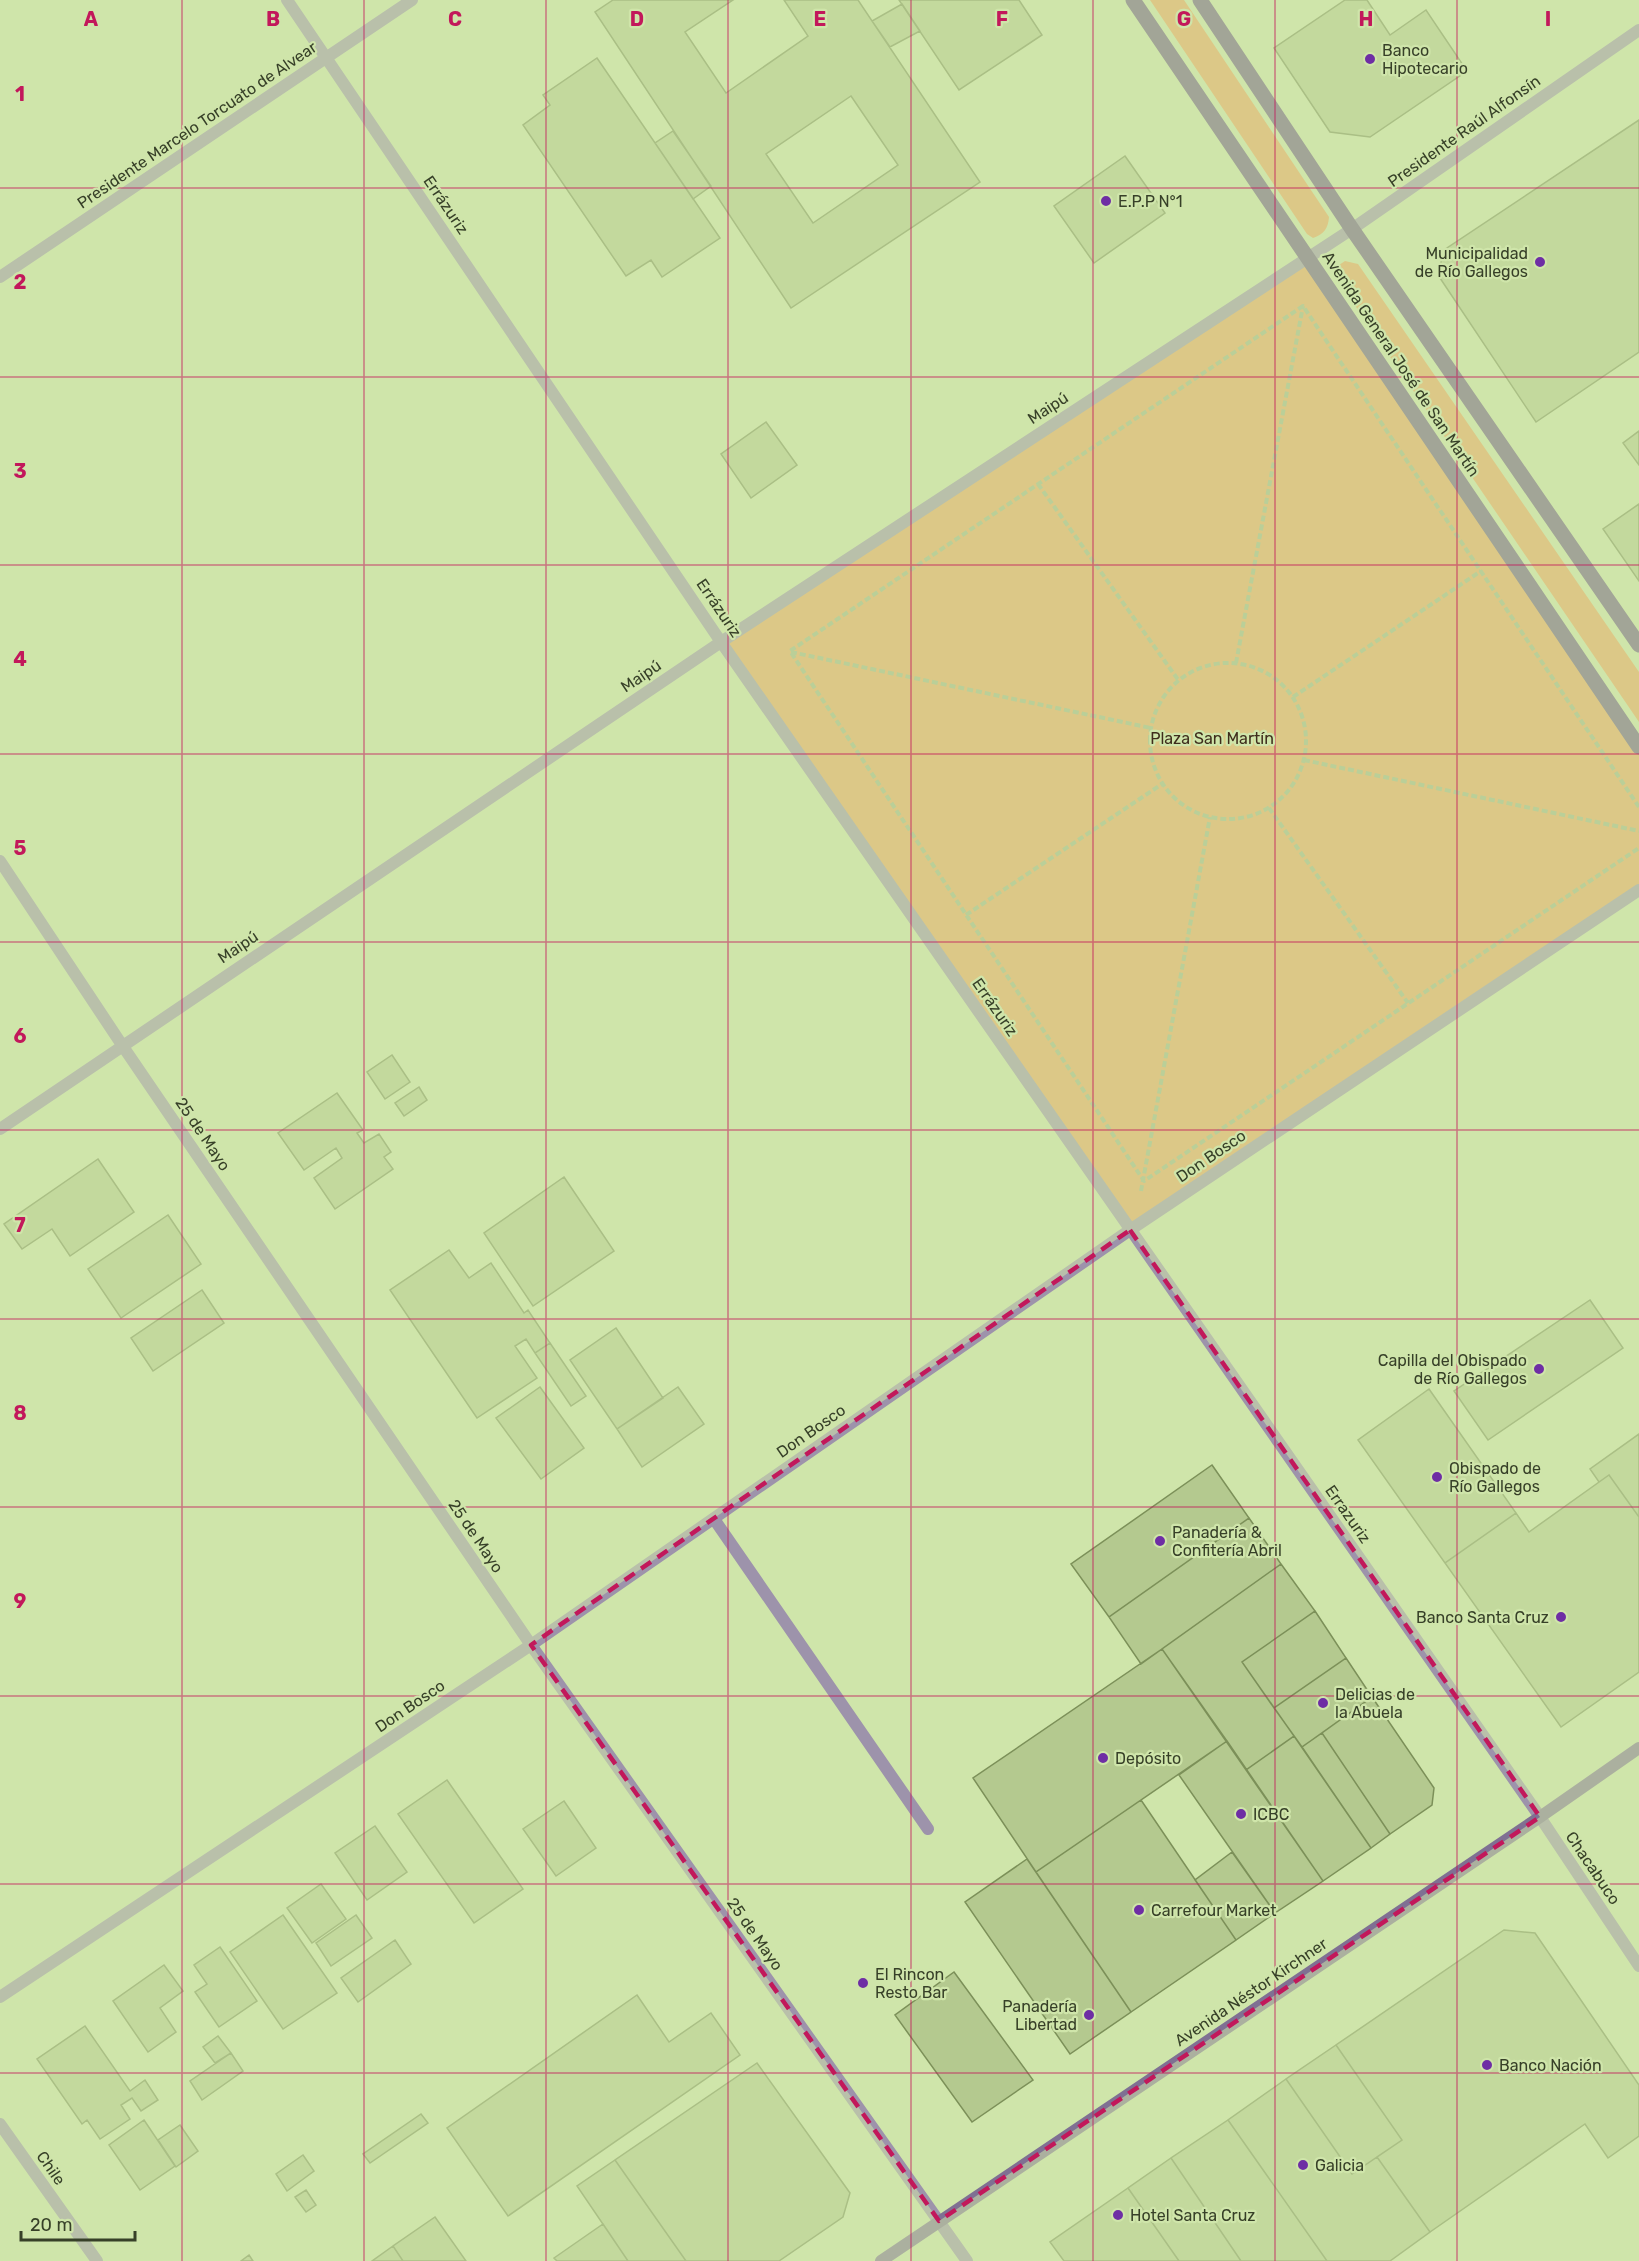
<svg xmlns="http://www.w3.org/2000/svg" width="1639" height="2261" font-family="Rubik,sans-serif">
<rect width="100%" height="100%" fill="#cfe5aa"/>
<path fill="#eba55e" d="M1150,0H1184L1329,217C1328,229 1324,234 1313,238L1307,234Z
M1307,258L1639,747V890L1130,1230L721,642Z
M1345,261L1358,264L1639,672V722L1337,279L1336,267Z"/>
<path fill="#b4c98f" stroke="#7c9059" stroke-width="1.5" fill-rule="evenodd" d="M613,0H733L685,32L726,93L808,36L784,0H858L980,182L791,308L595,12ZM851,96L898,165L813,223L766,154Z
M899,0H1019L1042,35L959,90Z
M1345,0H1367L1390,35L1426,10L1467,71L1370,137L1330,132L1274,48Z
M902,4L920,31L890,47L872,21Z
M597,58L720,238L662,277L651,260L626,276L523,125L550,105L543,95Z
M1639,120V352L1536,422L1438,275L1444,250Z
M673,131L711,186L693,199L655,143Z
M1125,156L1165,213L1094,263L1054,206Z
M766,422L797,465L751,498L721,454Z
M1639,431V465L1623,443Z
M1639,504V581L1603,529Z
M392,1055L410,1082L385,1099L367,1072Z
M419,1087L427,1100L404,1116L395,1103Z
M337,1093L363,1130L357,1133L364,1143L379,1134L391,1152L384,1157L393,1169L335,1209L314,1178L342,1158L336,1148L304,1170L278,1133Z
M98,1159L134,1212L70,1256L52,1229L22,1249L4,1224Z
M564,1177L614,1251L533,1306L484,1233Z
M168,1215L201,1264L121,1318L88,1269Z
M449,1250L469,1278L491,1263L524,1313L528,1310L550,1343L535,1353L526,1339L515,1346L537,1378L477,1418L390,1290Z
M202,1290L224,1323L153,1371L131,1338Z
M1590,1300L1623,1348L1488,1440L1454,1391Z
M616,1328L663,1398L617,1429L570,1360Z
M550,1343L586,1396L571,1406L535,1353Z
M540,1387L584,1448L541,1479L496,1418Z
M678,1387L704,1424L642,1467L617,1429Z
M1429,1389L1516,1513L1445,1563L1358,1440Z
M1639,1434V1517L1609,1475L1599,1482L1590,1469Z
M1212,1465L1249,1518L1109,1617L1071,1564Z
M1609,1475L1639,1517V1672L1561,1727L1445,1563L1516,1513L1529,1532Z
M1249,1518L1281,1564L1141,1664L1109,1617Z
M1281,1564L1315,1611L1242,1662L1294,1736L1246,1770L1162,1649Z
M1315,1611L1346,1658L1274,1708L1242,1662Z
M1162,1649L1227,1741L1036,1872L973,1778Z
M1346,1658L1372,1697L1302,1747L1274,1708Z
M1372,1697L1434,1788L1432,1805L1390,1834L1322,1733Z
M1322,1733L1390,1834L1371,1848L1302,1747Z
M1294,1736L1371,1848L1323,1881L1246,1770Z
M1227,1741L1323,1881L1275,1913L1179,1775Z
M447,1780L523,1889L474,1923L398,1814Z
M1141,1800L1236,1940L1131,2012L1036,1872Z
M564,1801L596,1848L556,1876L523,1829Z
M375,1826L407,1872L367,1900L335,1853Z
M1232,1852L1275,1913L1236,1940L1195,1880Z
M1027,1859L1131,2012L1070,2054L965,1902Z
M321,1884L346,1919L312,1943L287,1908Z
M283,1915L337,1993L283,2029L230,1952Z
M356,1915L372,1938L331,1966L316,1943Z
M1504,1930L1535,1933L1639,2085V2136L1608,2158L1585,2124L1430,2232L1377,2157L1402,2140L1336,2045Z
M395,1940L411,1964L358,2002L341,1978Z
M220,1947L257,2001L219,2027L195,1992L207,1984L194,1965Z
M164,1965L183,1991L160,2008L176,2032L148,2052L113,2001Z
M954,1972L1033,2080L972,2122L895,2015Z
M637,1995L669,2042L711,2013L740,2055L508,2216L447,2128Z
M85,2026L130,2091L145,2080L158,2100L141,2111L132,2098L121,2105L130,2119L100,2139L87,2120L82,2124L37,2059Z
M218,2036L231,2053L215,2063L203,2047Z
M1336,2045L1402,2140L1352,2174L1286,2079Z
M231,2053L243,2071L202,2100L190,2081Z
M757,2063L850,2193L843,2217L779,2261H686L615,2160Z
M1286,2079L1352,2174L1377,2157L1430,2232L1390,2261H1327L1228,2120Z
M421,2114L428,2123L370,2163L363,2154Z
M144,2120L175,2166L140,2190L109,2145Z
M1228,2120L1327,2261H1241L1171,2158Z
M180,2125L198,2151L176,2167L158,2140Z
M303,2155L314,2171L287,2191L276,2174Z
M1171,2158L1241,2261H1179L1128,2188Z
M615,2160L686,2261H628L577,2186Z
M1128,2188L1179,2261H1064L1050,2242Z
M306,2190L316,2205L306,2212L295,2197Z
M435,2217L466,2261H403L393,2246Z
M603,2224L628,2261H557L554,2258Z
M393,2246L403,2261H372Z
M249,2255L253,2261H241Z"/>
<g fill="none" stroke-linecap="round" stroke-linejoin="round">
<path stroke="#a1b383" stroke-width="4" stroke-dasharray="6 3" stroke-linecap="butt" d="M1038,484L1179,681
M791,652L1151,728
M1236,663L1303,306
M1150 741a78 78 0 1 1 156 0a78 78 0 1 1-156 0Z
M1293,697L1481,571
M1304,760L1639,831
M1639,807L1303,306L790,651L1144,1181L1639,848
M1269,808L1408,1003
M966,915L1162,784
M1141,1191L1210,817"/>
<path stroke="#9d93ab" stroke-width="12" d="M714,1519L928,1829"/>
<path stroke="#9d93ab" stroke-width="12" d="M287,0L721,642L1540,1817L1639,1966
M0,277L412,0
M0,861L122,1045L531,1645L967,2261
M0,1129L721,642L1352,229L1639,30
M0,1997L531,1645L1130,1230L1639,890
M0,2124L97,2261"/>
<path stroke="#7f7093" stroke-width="12" d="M881,2261L1540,1817L1639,1748"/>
<path stroke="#6a5781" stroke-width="15" d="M1133,0L1639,747
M1200,0L1352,229L1639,645"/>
</g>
<path d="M0 0H1639V2261H0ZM1130,1230L1540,1817L939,2221L531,1645Z" fill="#cfe5aa" fill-opacity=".55" fill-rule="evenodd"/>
<path fill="none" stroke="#c2185b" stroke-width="4.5" stroke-dasharray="12 8" stroke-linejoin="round" d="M1130,1230L1540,1817L939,2221L531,1645Z"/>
<path fill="none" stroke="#c2185b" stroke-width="1.5" stroke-opacity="0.55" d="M182,0V2261M364,0V2261M546,0V2261M728,0V2261M911,0V2261M1093,0V2261M1275,0V2261M1457,0V2261M0,188H1639M0,377H1639M0,565H1639M0,754H1639M0,942H1639M0,1130H1639M0,1319H1639M0,1507H1639M0,1696H1639M0,1884H1639M0,2073H1639"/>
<g fill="#6e2ea4" stroke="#cfe5aa" stroke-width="2">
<circle cx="1370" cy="59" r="6"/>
<circle cx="1106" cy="201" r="6"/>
<circle cx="1540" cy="262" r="6"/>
<circle cx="1539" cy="1369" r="6"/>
<circle cx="1437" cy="1477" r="6"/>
<circle cx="1160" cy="1541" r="6"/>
<circle cx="1561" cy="1617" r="6"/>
<circle cx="1323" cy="1703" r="6"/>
<circle cx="1103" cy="1758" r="6"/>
<circle cx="1241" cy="1814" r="6"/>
<circle cx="1139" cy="1910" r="6"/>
<circle cx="863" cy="1983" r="6"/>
<circle cx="1089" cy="2015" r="6"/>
<circle cx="1487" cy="2065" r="6"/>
<circle cx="1303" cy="2165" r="6"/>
<circle cx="1118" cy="2215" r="6"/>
</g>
<g text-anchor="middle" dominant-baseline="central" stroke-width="4.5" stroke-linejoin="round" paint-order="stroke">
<g font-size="16" fill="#374028" stroke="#cfe5aa" text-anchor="start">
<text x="1382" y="50">Banco<tspan x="1382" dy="18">Hipotecario</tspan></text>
<text x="1118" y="201">E.P.P N°1</text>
<text x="1528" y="253" text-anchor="end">Municipalidad<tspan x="1528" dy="18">de Río Gallegos</tspan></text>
<text x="1527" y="1360" text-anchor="end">Capilla del Obispado<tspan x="1527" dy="18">de Río Gallegos</tspan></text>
<text x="1449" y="1468">Obispado de<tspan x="1449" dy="18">Río Gallegos</tspan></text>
<text x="1172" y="1532">Panadería &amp;<tspan x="1172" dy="18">Confitería Abril</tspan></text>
<text x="1549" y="1617" text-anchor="end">Banco Santa Cruz</text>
<text x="1335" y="1694">Delicias de<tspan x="1335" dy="18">la Abuela</tspan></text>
<text x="1115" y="1758">Depósito</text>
<text x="1253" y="1814">ICBC</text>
<text x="1151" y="1910">Carrefour Market</text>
<text x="875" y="1974">El Rincon<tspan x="875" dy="18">Resto Bar</tspan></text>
<text x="1077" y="2006" text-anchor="end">Panadería<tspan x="1077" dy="18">Libertad</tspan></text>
<text x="1499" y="2065">Banco Nación</text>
<text x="1315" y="2165">Galicia</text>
<text x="1130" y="2215">Hotel Santa Cruz</text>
</g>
<g font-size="16" fill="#374028" stroke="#cfe5aa">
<text transform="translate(197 125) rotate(-34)">Presidente Marcelo Torcuato de Alvear</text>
<text transform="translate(1464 131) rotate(-35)">Presidente Raúl Alfonsín</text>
<text transform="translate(446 205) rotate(56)">Errázuriz</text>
<text transform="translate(1401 364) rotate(56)">Avenida General José de San Martín</text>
<text transform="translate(1048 408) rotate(-33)">Maipú</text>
<text transform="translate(719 608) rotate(56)">Errázuriz</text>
<text transform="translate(641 676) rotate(-34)">Maipú</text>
<text transform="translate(238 947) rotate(-34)">Maipú</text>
<text transform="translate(995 1007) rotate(55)">Errázuriz</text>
<text transform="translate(203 1134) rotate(56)">25 de Mayo</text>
<text transform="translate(1211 1156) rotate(-34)">Don Bosco</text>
<text transform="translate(811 1431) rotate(-35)">Don Bosco</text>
<text transform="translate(1348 1514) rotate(55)">Errazuriz</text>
<text transform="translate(476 1536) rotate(56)">25 de Mayo</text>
<text transform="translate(410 1706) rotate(-34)">Don Bosco</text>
<text transform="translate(1593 1868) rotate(56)">Chacabuco</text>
<text transform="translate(755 1934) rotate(55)">25 de Mayo</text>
<text transform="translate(1251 1992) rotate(-34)">Avenida Néstor Kirchner</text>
<text transform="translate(51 2168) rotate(55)">Chile</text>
</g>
<g font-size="16" fill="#3f2d1c" stroke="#cfe5aa">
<text x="1212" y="738">Plaza San Martín</text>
</g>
</g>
<g font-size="20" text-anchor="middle" font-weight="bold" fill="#c2185b" stroke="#cfe5aa" stroke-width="4.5" stroke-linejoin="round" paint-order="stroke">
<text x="91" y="26">A</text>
<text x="273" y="26">B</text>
<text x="455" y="26">C</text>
<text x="637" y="26">D</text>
<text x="820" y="26">E</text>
<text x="1002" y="26">F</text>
<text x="1184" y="26">G</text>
<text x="1366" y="26">H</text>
<text x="1548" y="26">I</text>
<text x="20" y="101">1</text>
<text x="20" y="289">2</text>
<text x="20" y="478">3</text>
<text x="20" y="666">4</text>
<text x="20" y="855">5</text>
<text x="20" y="1043">6</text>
<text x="20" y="1232">7</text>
<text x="20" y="1420">8</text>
<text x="20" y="1608">9</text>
</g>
<path d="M21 2231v9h114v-9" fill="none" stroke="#374028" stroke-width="3"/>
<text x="30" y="2231" font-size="18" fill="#374028" stroke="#cfe5aa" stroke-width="4.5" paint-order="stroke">20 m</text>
</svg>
